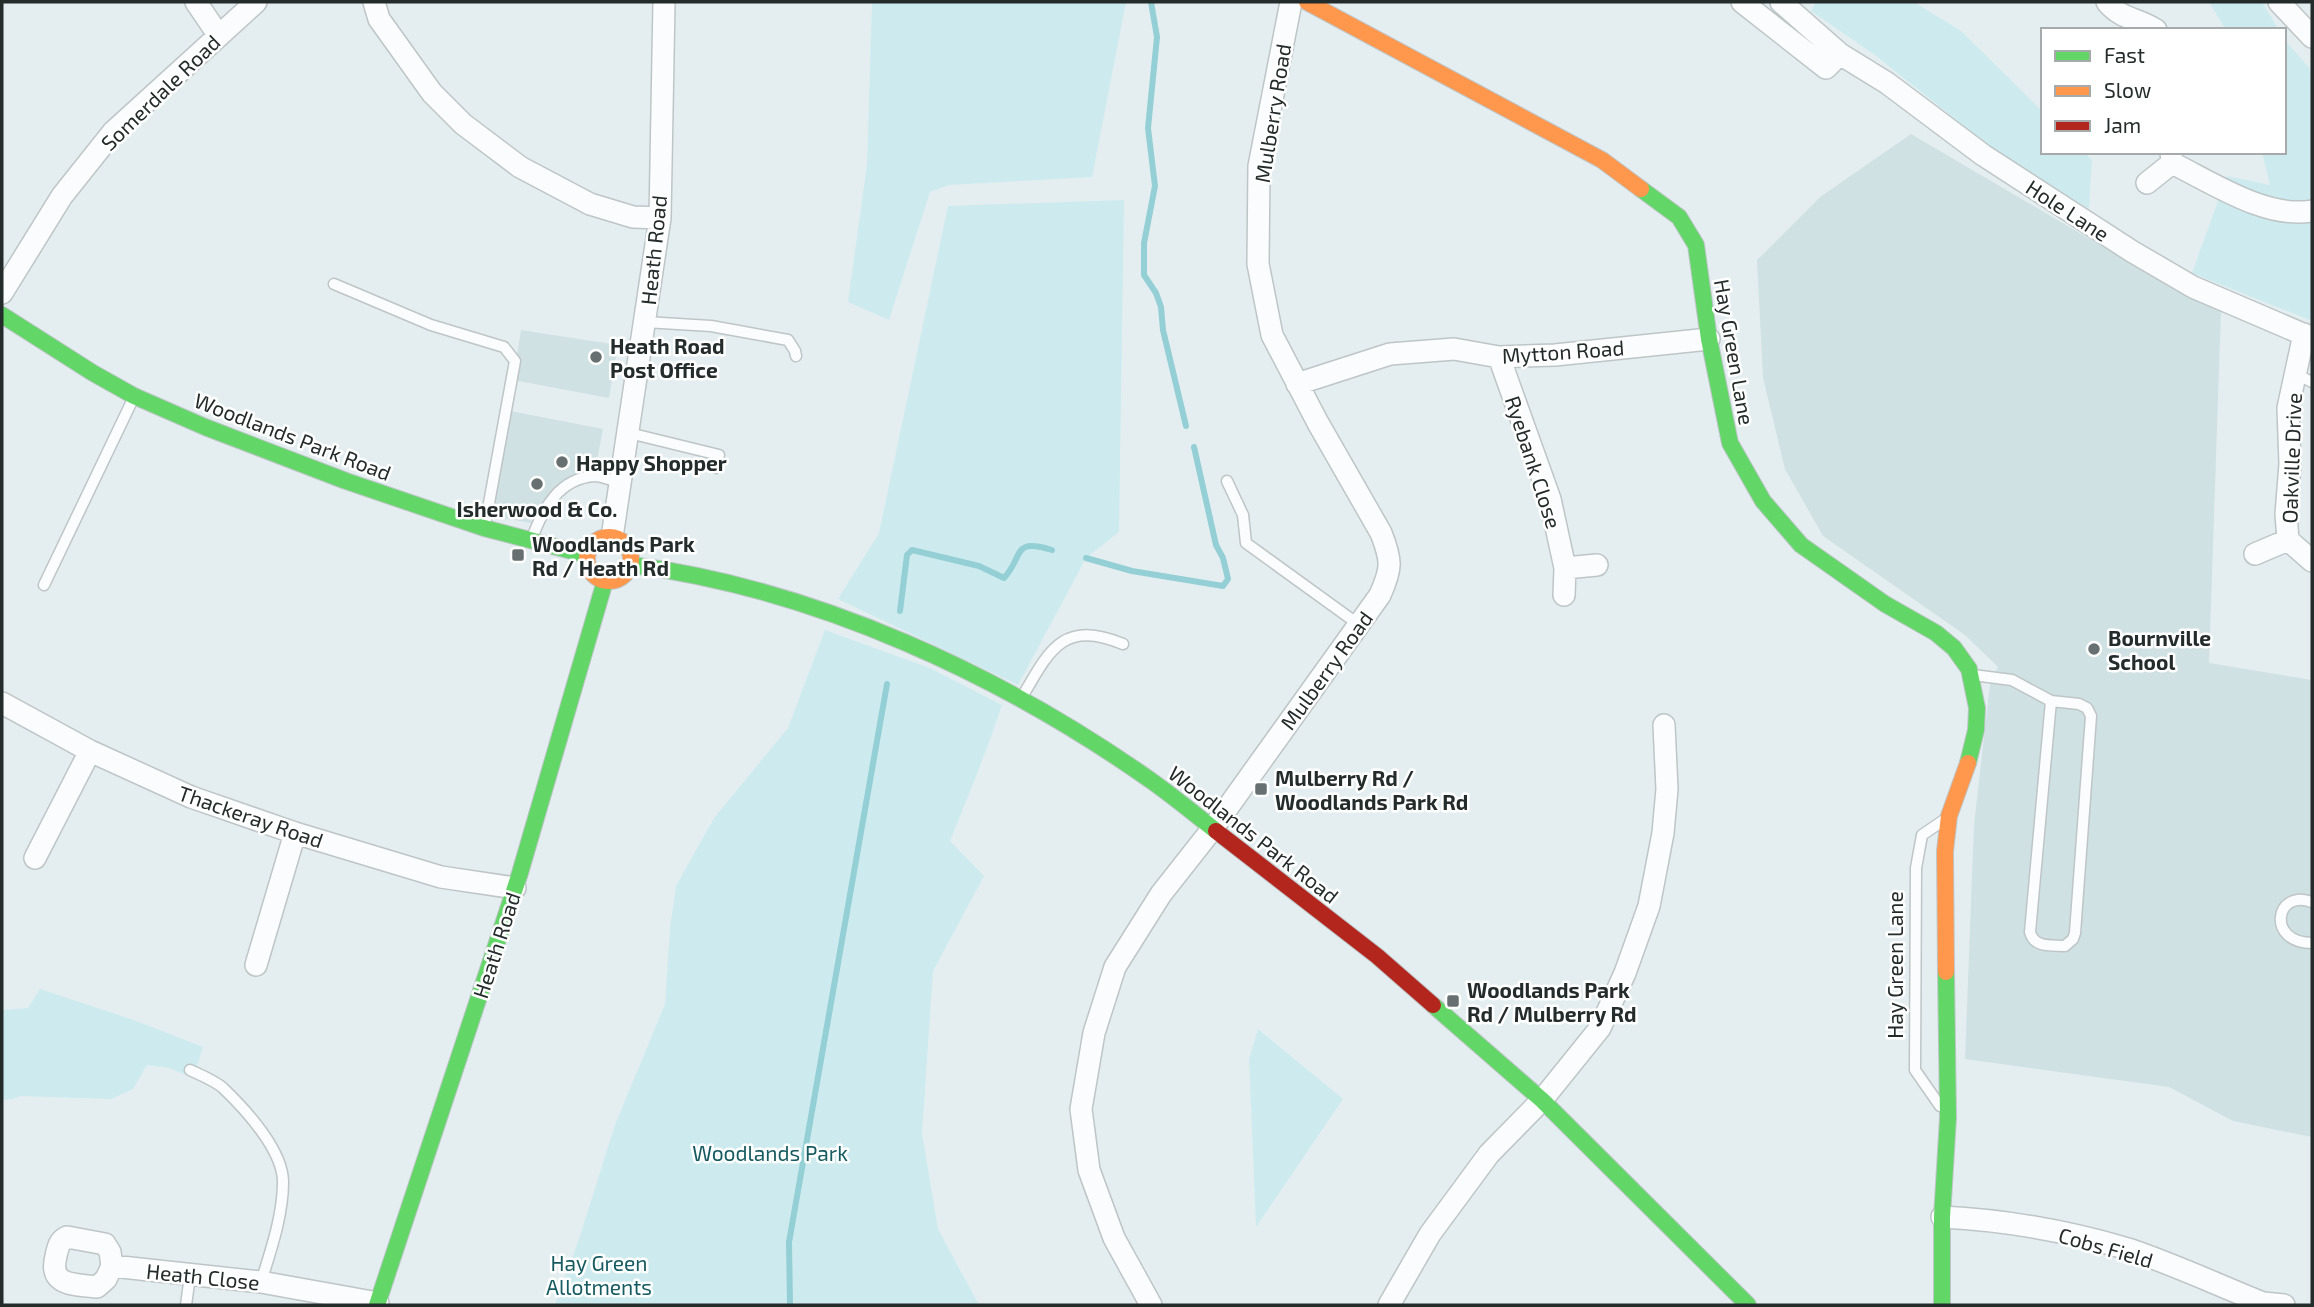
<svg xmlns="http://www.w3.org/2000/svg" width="2314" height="1307" font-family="'Exo 2',sans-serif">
<rect width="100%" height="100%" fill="#e4eef0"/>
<path fill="#cfe1e3" d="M1911,134L2187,296L2221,311L2209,663L2312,680V1137L2233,1121L2169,1087L1965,1059L1974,825L1990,684L1998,667L1965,635L1823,536L1785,469L1763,378L1757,260L1820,197Z
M521,330L618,345L609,398L513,380Z
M506,410L603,429L595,471L581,473L555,488L535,510L531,523L490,516Z"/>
<path fill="#cdebee" d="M872,2H1126L1092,177L949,185L930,192L889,320L848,302L867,164Z
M1816,2H1914L1961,31L2043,112V152H2084L2092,160L2089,209L1990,147L1875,55L1811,11Z
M2209,2H2262L2279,30H2226Z
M2284,39L2310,69L2312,81V321L2192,273L2227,176L2270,185L2262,152H2284Z
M1124,200L1119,532L1086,558L1018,685L838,599L879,533L948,206Z
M825,630L930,668L1002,705C987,751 968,796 950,841L984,876L933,971L922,1133L938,1229L979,1305H555L578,1242L615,1125L665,1004L670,928L676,886L714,818L788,728Z
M40,989L131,1019L203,1047L197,1066L190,1077L170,1068L147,1065L133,1089L111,1099L20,1096L13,1099L2,1100V1010L28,1008Z
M1258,1029L1343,1099L1256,1227L1249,1059Z"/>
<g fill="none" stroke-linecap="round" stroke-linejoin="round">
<path stroke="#94cfd5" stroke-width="6" d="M1151,2L1157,37L1148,128L1155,186L1144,243V275L1156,293L1161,307L1163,330L1186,426
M1086,558L1132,571L1223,586L1228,579L1223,558L1216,545L1194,447
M900,611L907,555L912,550L979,566L1004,578C1024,557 1011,537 1052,550
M790,1305L789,1242L887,684"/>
<g stroke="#bec5c7" stroke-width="13">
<path id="lane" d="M334,284L431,325L504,347L515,361L485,525
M645,322L711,326L788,340L795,351L796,356
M2296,374L2312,382
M629,433L719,455L716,468
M1227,481L1243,515L1246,543L1358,624
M532,538C543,509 559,478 595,476C603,476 613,481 621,483
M44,585L133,399
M1973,675L2012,680L2051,701L2079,704L2087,708L2091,716L2075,933L2073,939L2065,946C2051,945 2034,948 2030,932L2051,701
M1021,699C1049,651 1062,619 1123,644
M2312,902C2275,888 2266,943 2312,943
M190,1070C200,1075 214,1080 223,1088C245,1109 283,1150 283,1182C283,1215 271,1250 261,1282
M1940,1106L1915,1070L1916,868L1922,835L1944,820
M186,1305L190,1276"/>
</g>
<g stroke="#bec5c7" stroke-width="24">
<path id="street" d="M196,2L219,36
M374,2L379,19L432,93L463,124L520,167L590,204L633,217L660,218
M1742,2L1826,68L1840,54
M1781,2L1840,54L1887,83L1983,155L2133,252L2193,287L2312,338
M2107,2C2122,20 2138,18 2156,30
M2279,2L2312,37
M2171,152L2172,163C2213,183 2266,219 2312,211
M2147,183L2172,163
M2,293L62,196L113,132L256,2
M2304,334L2288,408L2290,464L2286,514L2288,540L2312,561
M1499,357L1550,499L1565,568L1597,565
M1297,384L1390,354L1454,349L1499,357L1555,355L1709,339
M612,537L660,218L664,2
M2255,554L2288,540
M1564,595L1565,568
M2,703L90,751L191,797L295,833L441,877L515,888
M35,858L90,751
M256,965L295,833
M1942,1217C2005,1220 2067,1231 2128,1249C2173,1264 2218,1285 2263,1303L2284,1305
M112,1266L110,1252L105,1244L67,1237C59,1241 58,1247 56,1256C48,1287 75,1284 97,1287L106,1279L112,1266L261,1282L378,1303
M1151,1305L1114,1238L1089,1170L1081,1109L1094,1033L1115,967L1161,894L1213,828L1380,595C1392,568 1392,561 1381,533L1318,423L1272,335L1258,264L1259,166L1291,2
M1389,1305L1430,1234L1489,1154L1542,1100L1600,1028L1625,973L1649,906L1663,833L1667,789L1664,725"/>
</g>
<g stroke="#bec5c7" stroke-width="18">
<path id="fast" d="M1641,189L1679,217L1696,245L1709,339L1730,443L1763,501L1801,545L1885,604L1936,633L1954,648L1969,669L1977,708L1976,730L1968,763
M2,315L93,373L134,396L205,427L346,481L484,528L587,555
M632,565C816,589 1002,675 1153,782C1174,797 1195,814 1216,831
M1433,1005L1542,1100L1748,1305
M377,1305L520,873L605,581
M1942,1305V1217L1948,1118L1946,972"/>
</g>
<g stroke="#bec5c7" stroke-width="18">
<path id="slow" d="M1307,2L1602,160L1641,189
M587 559a22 22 0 1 1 44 0a22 22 0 1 1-44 0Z
M1946,972L1945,851L1949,816L1968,763"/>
</g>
<g stroke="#bec5c7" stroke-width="18">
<path id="jam" d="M1216,831L1377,956L1433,1005"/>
</g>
<use href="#lane" stroke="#fbfcfd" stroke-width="10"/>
<use href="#street" stroke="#fbfcfd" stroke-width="21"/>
<use href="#fast" stroke="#63d668" stroke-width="16"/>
<use href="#slow" stroke="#ff974d" stroke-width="16"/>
<use href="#jam" stroke="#b3261e" stroke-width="16"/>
</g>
<g fill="#676f70" stroke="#fff" stroke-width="2.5">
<circle cx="596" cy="357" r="7"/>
<circle cx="562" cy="462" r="7"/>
<circle cx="537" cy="484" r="7"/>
<rect x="511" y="548" width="14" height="14" rx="3.5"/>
<circle cx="2094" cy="649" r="7"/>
<rect x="1254" y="782" width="14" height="14" rx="3.5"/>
<rect x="1446" y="994" width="14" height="14" rx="3.5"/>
</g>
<g text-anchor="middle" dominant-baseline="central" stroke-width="5" stroke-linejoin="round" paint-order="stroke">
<g font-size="21" fill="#242b2b" stroke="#fff">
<text transform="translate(160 92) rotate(-44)">Somerdale Road</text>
<text transform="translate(1272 113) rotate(-81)">Mulberry Road</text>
<text transform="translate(2068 210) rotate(33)">Hole Lane</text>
<text transform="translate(653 250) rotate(-84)">Heath Road</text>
<text transform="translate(1563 351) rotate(-4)">Mytton Road</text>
<text transform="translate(1735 352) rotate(80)">Hay Green Lane</text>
<text transform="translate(293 436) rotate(21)">Woodlands Park Road</text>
<text transform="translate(2291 458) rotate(-88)">Oakville Drive</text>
<text transform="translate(1534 462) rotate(72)">Ryebank Close</text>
<text transform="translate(1326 670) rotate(-54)">Mulberry Road</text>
<text transform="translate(251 816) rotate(19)">Thackeray Road</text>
<text transform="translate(1254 834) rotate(38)">Woodlands Park Road</text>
<text transform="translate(496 945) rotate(-72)">Heath Road</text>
<text transform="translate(1894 965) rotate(-90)">Hay Green Lane</text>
<text transform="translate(2106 1247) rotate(16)">Cobs Field</text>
<text transform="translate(203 1276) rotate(6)">Heath Close</text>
</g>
<g font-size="21" font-weight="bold" fill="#242b2b" stroke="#fff" text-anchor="start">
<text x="610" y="345">Heath Road<tspan x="610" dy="24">Post Office</tspan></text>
<text x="576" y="462">Happy Shopper</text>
<text x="537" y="508" text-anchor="middle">Isherwood &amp; Co.</text>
<text x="532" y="543">Woodlands Park<tspan x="532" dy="24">Rd / Heath Rd</tspan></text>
<text x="2108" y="637">Bournville<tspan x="2108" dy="24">School</tspan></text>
<text x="1275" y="777">Mulberry Rd /<tspan x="1275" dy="24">Woodlands Park Rd</tspan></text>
<text x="1467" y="989">Woodlands Park<tspan x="1467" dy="24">Rd / Mulberry Rd</tspan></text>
</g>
<g font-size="21" fill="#165b61" stroke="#fff">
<text x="770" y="1152">Woodlands Park</text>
<text x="599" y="1262">Hay Green<tspan x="599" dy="24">Allotments</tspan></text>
</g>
</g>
<rect width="2314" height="1307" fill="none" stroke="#242b2b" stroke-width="7"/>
<rect x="2041" y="28" width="245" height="126" fill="#ffffff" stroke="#a7aaaa" stroke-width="2"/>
<rect x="2055" y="51" width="35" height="10" fill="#63d668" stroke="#a7aaaa" stroke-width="2"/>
<text x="2104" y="63" font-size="21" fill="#242b2b">Fast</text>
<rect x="2055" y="86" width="35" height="10" fill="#ff974d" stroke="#a7aaaa" stroke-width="2"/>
<text x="2104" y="98" font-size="21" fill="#242b2b">Slow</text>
<rect x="2055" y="121" width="35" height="10" fill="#b3261e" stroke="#a7aaaa" stroke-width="2"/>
<text x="2104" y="133" font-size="21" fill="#242b2b">Jam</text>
</svg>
